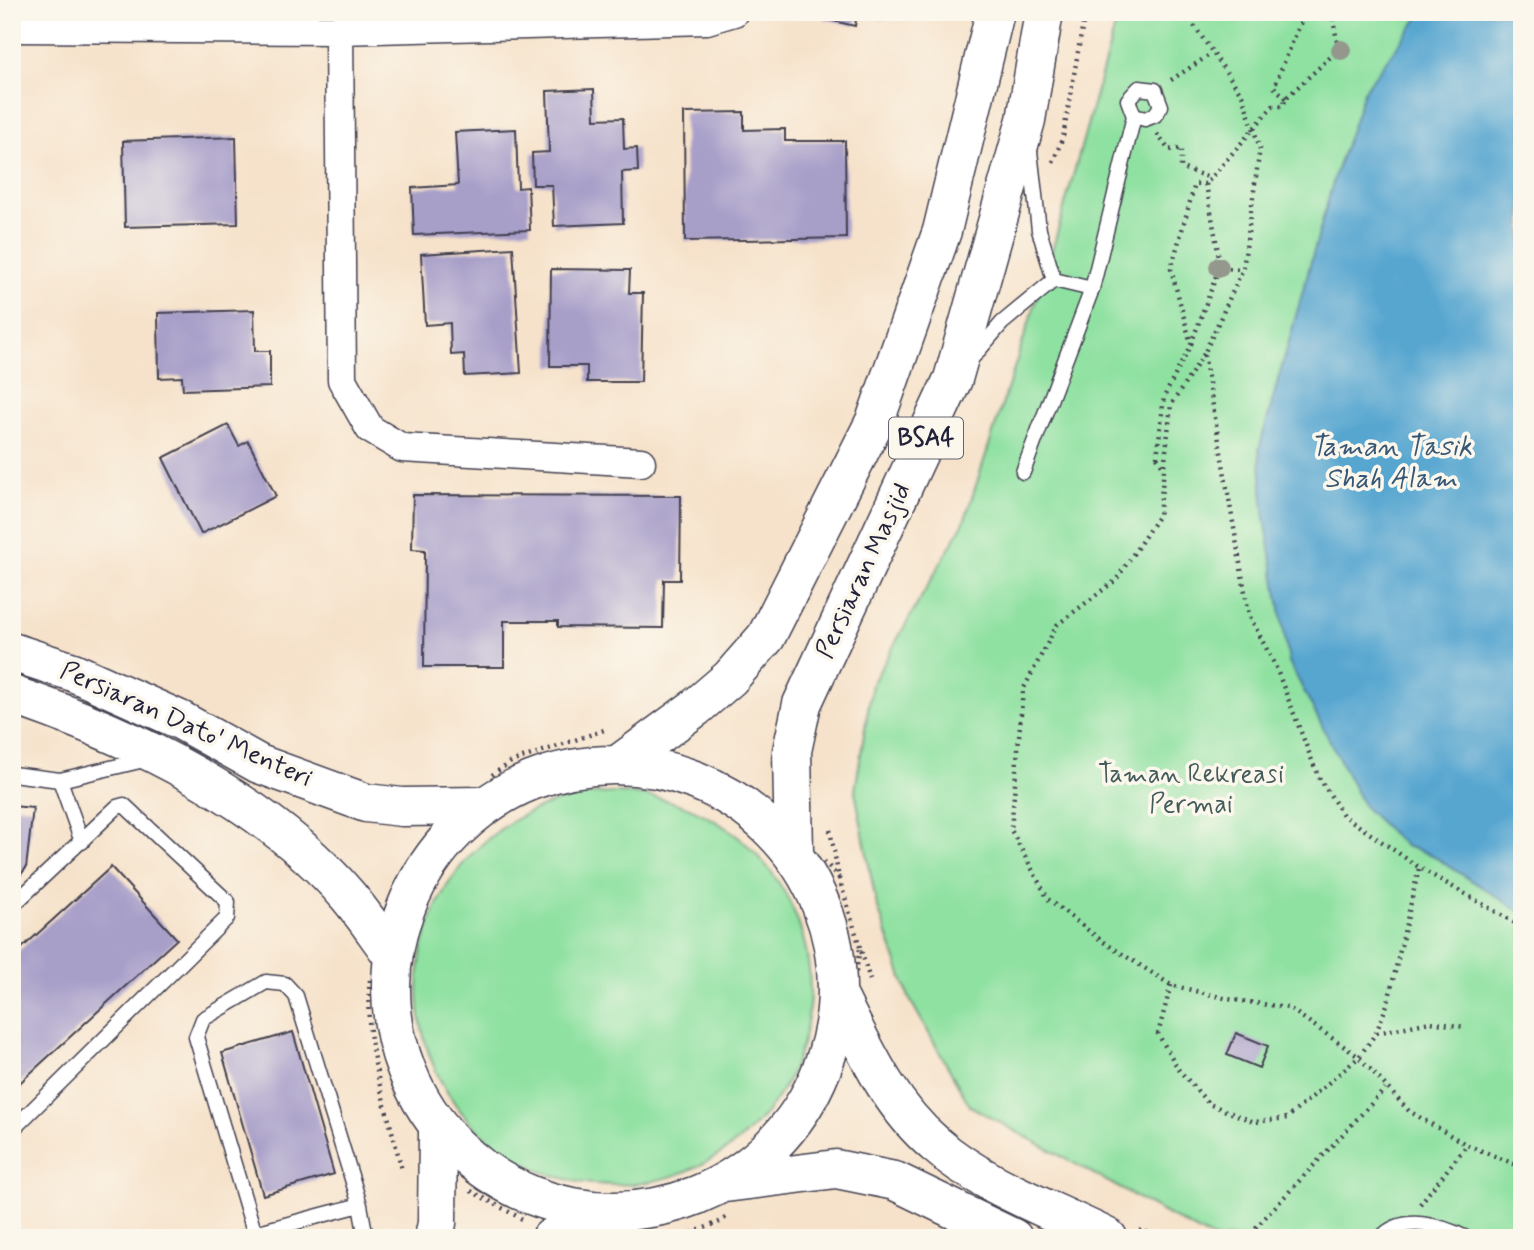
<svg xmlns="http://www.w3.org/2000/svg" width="1534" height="1250" font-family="Mynerve,sans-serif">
<rect width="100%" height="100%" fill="#fbf7ec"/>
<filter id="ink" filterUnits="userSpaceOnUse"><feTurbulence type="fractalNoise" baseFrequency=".0143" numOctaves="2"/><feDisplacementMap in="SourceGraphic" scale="14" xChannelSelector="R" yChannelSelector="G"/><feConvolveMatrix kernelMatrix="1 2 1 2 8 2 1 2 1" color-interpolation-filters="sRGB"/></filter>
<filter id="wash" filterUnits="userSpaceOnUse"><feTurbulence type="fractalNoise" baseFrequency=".00686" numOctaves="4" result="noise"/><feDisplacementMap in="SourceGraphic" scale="28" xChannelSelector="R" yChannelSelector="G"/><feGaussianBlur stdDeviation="1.57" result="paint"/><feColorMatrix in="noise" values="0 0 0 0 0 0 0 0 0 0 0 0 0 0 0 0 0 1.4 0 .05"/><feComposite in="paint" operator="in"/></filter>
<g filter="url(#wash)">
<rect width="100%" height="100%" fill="#f6e2ca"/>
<path fill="#8fe1a1" stroke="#58826e" stroke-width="2" d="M1119,12H1522V1238H1212L1205,1235L970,1106L909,998L876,902L855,791L872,684L964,522L1050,258Z
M418 989a196 196 0 1 1 392 0a196 196 0 1 1-392 0Z"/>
<path fill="#56a6d0" stroke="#3c6486" stroke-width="2" d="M1423,12H1522V913L1430,854L1405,846L1364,807L1289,662L1264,513L1259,449L1335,175L1365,89Z"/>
<g id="blocks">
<path fill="#a89fc9" d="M826,12H885L883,20L857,14L855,26L825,19Z
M594,89L595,119L623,118L624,149L637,148L638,171L622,172L623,223L554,226L552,185H533L532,153L549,152L547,91Z
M744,112V130L785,129V141H845L846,238L685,241L684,113Z
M516,129L518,188L528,187L530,230L414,235L412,188L458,185L455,132Z
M236,137L238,224L125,227L123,141Z
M513,248L521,373L465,376L464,354L451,355L450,323L425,325L421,254Z
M551,269L630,270L629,293H643L641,382H587V366H550Z
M254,310L255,351H270V387L183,390L182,377L159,378L158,313Z
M228,425L239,446L248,441L276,496L201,534L163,458Z
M413,495L681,496L680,580H664L663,628L558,627V621H504V667H424L425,550L412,549Z
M12,806L33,808L26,868L12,885Z
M111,867L177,939L12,1090V957Z
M293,1032L334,1174L263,1195L222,1053Z
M1236,1033L1268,1046L1259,1068L1227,1055Z"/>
</g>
</g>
<g filter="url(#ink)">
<use href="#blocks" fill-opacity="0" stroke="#423f50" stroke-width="2"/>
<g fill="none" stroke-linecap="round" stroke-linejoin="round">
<g stroke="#423f50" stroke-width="17">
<path id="lane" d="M1030,151L1039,230L1054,280
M1054,280L1092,289
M972,358L1002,323L1054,280
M1023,472L1092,289L1134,116L1128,100L1139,88L1155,90L1161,106L1155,115L1145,119L1134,116
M12,774L60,780L148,759
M60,780L82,842
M12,906L117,807L124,805L228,902L227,918L12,1130
M255,1233L360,1205
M256,1238L196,1037L203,1019L266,982L285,984L296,996L360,1205L366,1238
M1381,1238C1402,1214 1441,1225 1466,1238"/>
</g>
<g stroke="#423f50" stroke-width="31">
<path id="street" d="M12,28L339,30L707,20L734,12
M339,30L342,380L370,429L402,448L641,462"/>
</g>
<g stroke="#423f50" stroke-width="41">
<path id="secondary" d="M12,652L73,672L180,720L259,764L366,803L402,807L484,806
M12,695C130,735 266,800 348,896C364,915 378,936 393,956"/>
</g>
<g stroke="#423f50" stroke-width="41">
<path id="primary" d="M619,764L695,708L730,678L766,637L875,421L942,231L995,12
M391 988a223 223 0 1 1 446 0a223 223 0 1 1-446 0Z
M794,853L792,751L802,704L953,379L1026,120L1044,12
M839,998C865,1050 890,1106 935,1144C981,1185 1053,1210 1108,1238
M725,1183L836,1169L895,1181L1013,1238
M434,1238L437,1223L438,1131
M551,1238L597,1215"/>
</g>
<path stroke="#423f50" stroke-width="4.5" stroke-dasharray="2 5" stroke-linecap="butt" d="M1193,12V24L1242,95L1260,148L1243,269L1204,354L1249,615L1275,665L1318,776L1343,815L1420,868L1522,927
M1332,12L1338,47
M1338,47H1342L1343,53L1339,54Z
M1171,80L1211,54
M1286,98L1274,87L1305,12
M1157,134L1169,150L1181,148V168L1211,178
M1053,162L1063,137L1085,12
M1206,184L1220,263
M1220,263L1223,266L1218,271L1216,265Z
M1222,268L1243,269
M1191,344L1218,271
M1204,354L1171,405L1159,515L1116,580L1057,625L1023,690L1011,830L1048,899L1102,941L1171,985L1228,999L1289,1008L1359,1057L1409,1111L1467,1145L1522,1167
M1157,457L1164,468
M678,761L740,788L760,804
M492,775L511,762L604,730
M830,830L839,878L870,980
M824,861L839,878
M393,898L426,839
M856,972L860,949
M370,980C362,1045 388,1108 402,1171
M1171,985L1158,1034L1179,1070L1209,1104L1254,1122L1287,1118L1359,1057L1376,1033L1388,1002L1419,868
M1377,1033L1430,1022L1465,1027
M789,1142L825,1090L834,1065
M471,1191L524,1220
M1420,1204L1467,1145
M1139,1230L1169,1238
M679,1238L722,1221L728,1215
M1246,1238L1385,1089"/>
<use href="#lane" stroke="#fff" stroke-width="14"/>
<use href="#street" stroke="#fff" stroke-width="28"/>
<use href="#secondary" stroke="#fff" stroke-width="38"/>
<use href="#primary" stroke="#fff" stroke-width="38"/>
<path stroke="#423f50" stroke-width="4.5" stroke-dasharray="2 5" stroke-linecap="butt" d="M1157,457L1164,397L1191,344L1171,269L1195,184H1206L1273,106H1283L1286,98L1337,51"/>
</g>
<g fill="#94988c">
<circle cx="1341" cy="50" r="10"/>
<circle cx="1219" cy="267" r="10"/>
</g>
</g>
<g text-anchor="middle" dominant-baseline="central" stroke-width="7" stroke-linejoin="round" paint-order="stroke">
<rect fill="#fbf7ec" stroke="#636270" stroke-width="2" x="889" y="417.5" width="74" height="41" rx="5"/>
<g font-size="24" font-weight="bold" fill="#22223b">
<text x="926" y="438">BSA4</text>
</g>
<g font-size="26" fill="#22223b" stroke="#fbf7ec">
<text transform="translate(864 571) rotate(-65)">Persiaran Masjid</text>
<text transform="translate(186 725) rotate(24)">Persiaran Dato' Menteri</text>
</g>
<g font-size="26" fill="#435b5a" stroke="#fbf7ec">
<text x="1191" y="775">Taman Rekreasi<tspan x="1191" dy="30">Permai</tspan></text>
</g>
<g font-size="28" font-style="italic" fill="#375777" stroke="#fbf7ec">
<text x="1391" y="447">Taman Tasik<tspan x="1391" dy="32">Shah Alam</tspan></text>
</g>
</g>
<rect width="1534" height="1250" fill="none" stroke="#fbf7ec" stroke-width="42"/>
</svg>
